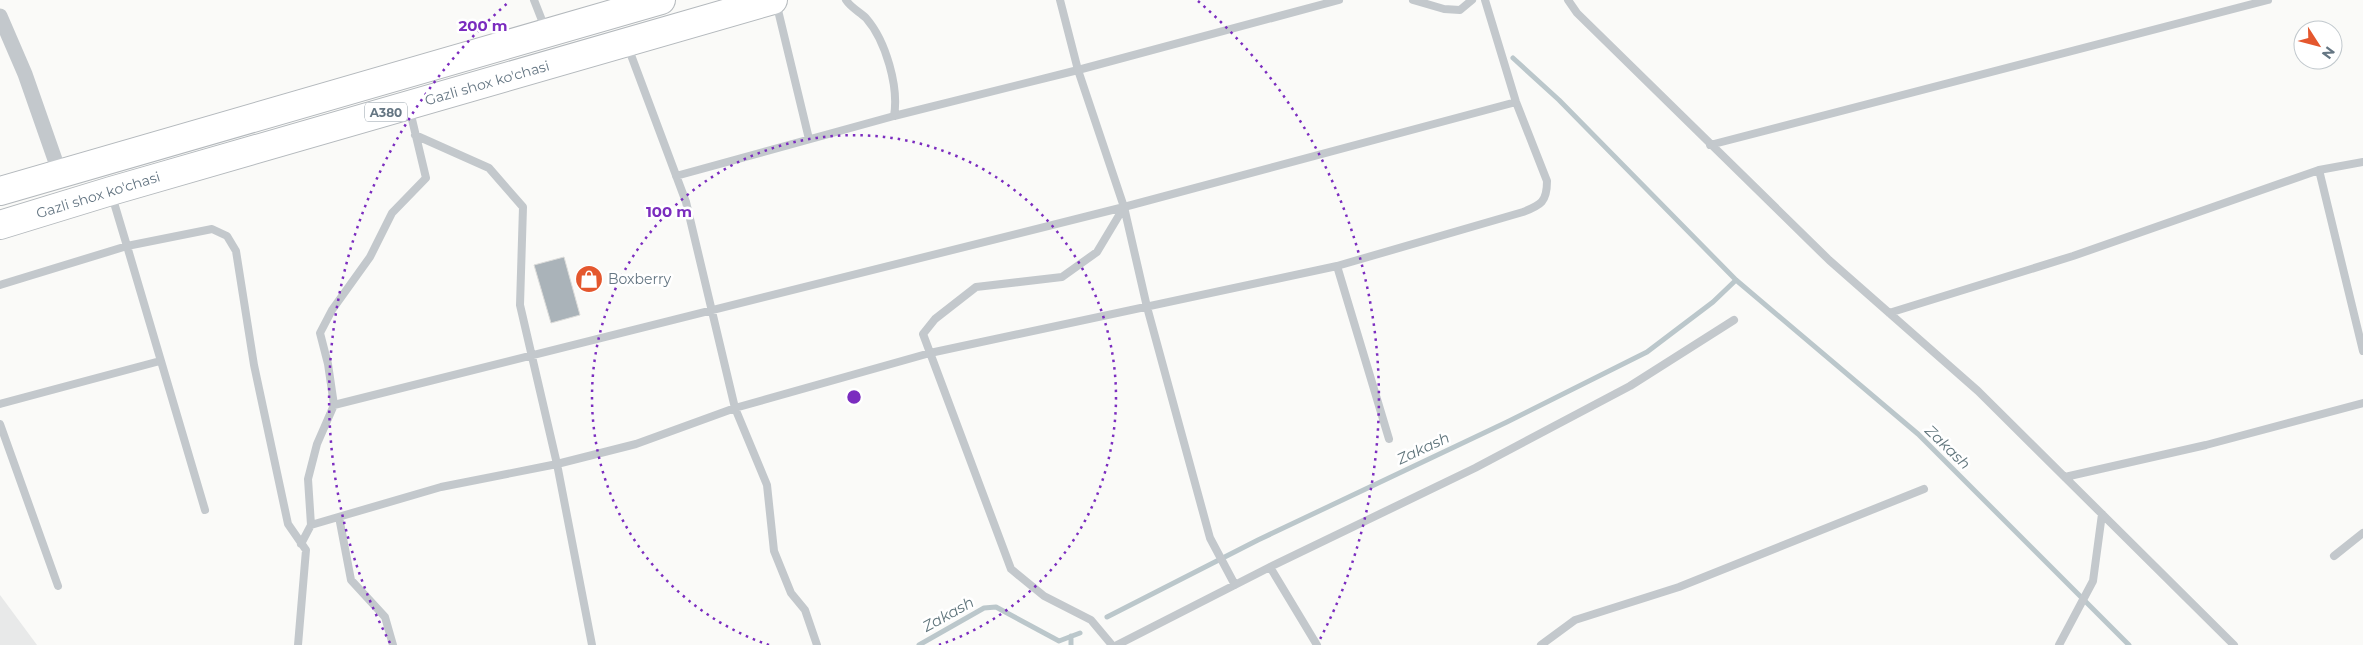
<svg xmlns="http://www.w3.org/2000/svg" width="2363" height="645" font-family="Montserrat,sans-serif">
<rect width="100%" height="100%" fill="#fafaf8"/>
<path fill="#e8e9e9" d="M0,595L37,645H0Z"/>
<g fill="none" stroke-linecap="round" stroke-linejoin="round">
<path stroke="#bbc7cb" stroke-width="5" d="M1513,58L1559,100L1736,280L1918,434L2129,645
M1107,617L1258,540L1507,422L1647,352L1713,302L1736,280
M1071,636V645
M919,645L984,608L996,607L1059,641L1080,633"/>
</g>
<path fill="#aab3b9" stroke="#dcdcda" d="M564,257L580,315L551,323L534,265Z"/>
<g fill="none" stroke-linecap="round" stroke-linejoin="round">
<g stroke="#b4b9bd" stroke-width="30">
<path id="highway" d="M0,191L661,0
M0,225L111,191L773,0"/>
</g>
<path stroke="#c3c8cc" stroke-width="8" d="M534,0L545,28
M846,0C851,8 860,12 866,18C886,41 899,87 894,116
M1060,0L1078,70L1124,207L1097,252L1062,277L976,287L935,319L923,334L1011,569L1044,596L1091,620L1112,645
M1413,0L1444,9L1460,10L1472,0
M1568,0L1577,13L1829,260L1978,391L2234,645
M776,2L809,139
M628,47L686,202L735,408L767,485L774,551L791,593L805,610L817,645
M415,135L489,168L523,207L520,305L557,464L592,645
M1710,145L2268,0
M2319,170L2363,351
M676,176L894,116L1078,70L1339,0
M112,196L127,246L212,229L227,236L236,251L254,365L288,524L306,550L298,645
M1124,207L1147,307L1210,538L1235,585
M0,285L127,246L205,510
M1889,313L2073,256L2319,170L2363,162
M0,404L160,361
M334,405L1124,207L1516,102
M0,424L58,586
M1389,439L1337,266L1523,212C1541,205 1547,202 1547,181L1516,102L1485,0
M2065,477L2206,445L2363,403
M339,517L351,580L385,617L393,645
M311,525L441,487L557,464L636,444L735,408L930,353L1337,266
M301,544L311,525L308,479L317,444L334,405L328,364L320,333L332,310L370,257L392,213L426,178L410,111
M2334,556L2363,533
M1270,567L1317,645
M1117,645L1270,567L1475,468L1630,386L1734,320
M1541,645L1575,620L1679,587L1924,489
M2059,645L2093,581L2102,514"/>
<path stroke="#c3c8cc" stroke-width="15" d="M0,16L25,74L60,174"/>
<use href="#highway" stroke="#fff" stroke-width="28"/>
</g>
<g fill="none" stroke="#7b2cbf" stroke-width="2.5" stroke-dasharray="2.5 5">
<path d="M769 645A262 262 0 1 1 939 645"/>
<path d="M390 643A525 525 0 0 1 510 1M1198 1A525 525 0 0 1 1318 643"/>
</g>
<defs>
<g id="shop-disc" transform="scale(1.4375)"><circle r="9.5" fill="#e4572e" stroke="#fff"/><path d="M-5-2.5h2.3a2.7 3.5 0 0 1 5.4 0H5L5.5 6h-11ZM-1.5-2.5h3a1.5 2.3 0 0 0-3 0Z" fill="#fff"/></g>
</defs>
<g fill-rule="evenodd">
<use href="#shop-disc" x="589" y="279"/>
</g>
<g text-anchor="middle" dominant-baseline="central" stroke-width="5" stroke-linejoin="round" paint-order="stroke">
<rect fill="#fff" stroke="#939fa8" stroke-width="1" x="365" y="102.5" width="42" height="19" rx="4"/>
<g font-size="12" font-weight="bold" fill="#657683">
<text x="386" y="112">A380</text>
</g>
<g font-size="14" fill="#657683" stroke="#fff">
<text transform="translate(487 83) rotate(-16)">Gazli shox ko'chasi</text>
<text transform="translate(98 195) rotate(-17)">Gazli shox ko'chasi</text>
</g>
<g font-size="14" fill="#657683" stroke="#fff" text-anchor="start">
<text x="608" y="279">Boxberry</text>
</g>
<g font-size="15" font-style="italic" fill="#60757c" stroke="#fff">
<text transform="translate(1948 447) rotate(44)">Zakash</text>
<text transform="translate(1423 448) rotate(-25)">Zakash</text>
<text transform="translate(948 614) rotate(-29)">Zakash</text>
</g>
</g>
<circle cx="854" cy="397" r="8" fill="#7b2cbf" stroke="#fff" stroke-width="2.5"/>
<g font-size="15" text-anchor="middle" font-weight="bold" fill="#7b2cbf" stroke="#fff" stroke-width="5" stroke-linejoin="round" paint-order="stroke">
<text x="483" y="31">200 m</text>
<text x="669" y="217">100 m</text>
</g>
<g transform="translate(2318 45) rotate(126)"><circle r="24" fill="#ffffff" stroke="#c1c8cd"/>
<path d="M0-4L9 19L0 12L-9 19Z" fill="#e4572e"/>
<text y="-8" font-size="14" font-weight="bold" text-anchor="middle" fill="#657683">N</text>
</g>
</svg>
